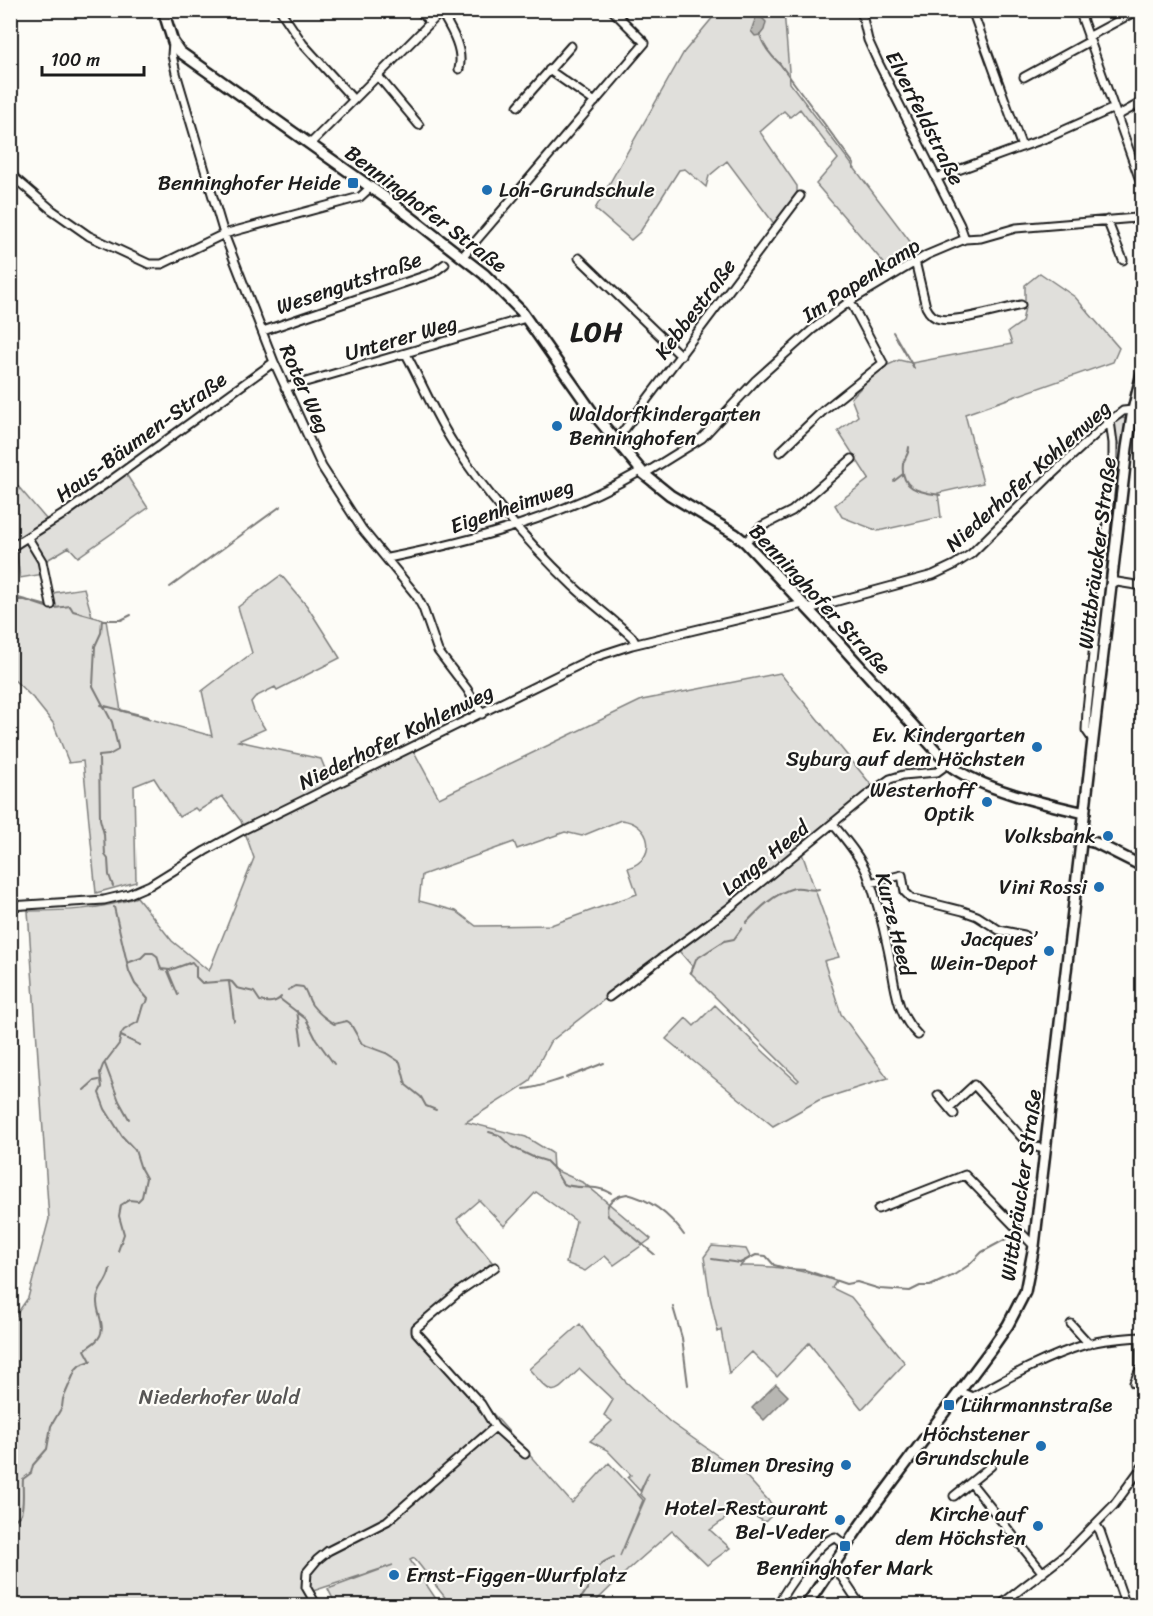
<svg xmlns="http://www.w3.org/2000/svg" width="1153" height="1616" font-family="Sriracha,sans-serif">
<rect width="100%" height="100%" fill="#fdfcf7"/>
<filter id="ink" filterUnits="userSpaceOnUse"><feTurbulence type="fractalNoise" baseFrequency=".0167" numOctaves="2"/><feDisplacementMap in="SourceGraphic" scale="12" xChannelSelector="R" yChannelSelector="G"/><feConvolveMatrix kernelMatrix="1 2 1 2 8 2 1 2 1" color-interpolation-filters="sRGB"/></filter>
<g filter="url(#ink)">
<path fill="#e0dfdb" stroke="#7e7e7c" stroke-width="1.5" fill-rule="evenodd" d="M719,10L784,11L790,83L918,252L889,269L816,184L838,159L800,109L790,117L784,111L760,132L797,186V196L775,225L727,161L709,176L706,187L685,169L679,170L640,232L631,240L595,209L684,52Z
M1040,273L1075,297L1119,348L1113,362L965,414L983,483L938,493L941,517L878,531L842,517L835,505L869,479L838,431L858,416L851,398L879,369L899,360L912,363L1012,344L1008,332L1022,322L1025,307V285Z
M1123,418L1127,419L1122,459L1115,458L1114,424L1117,420Z
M124,471L148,508L78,557L69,547L42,563L44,574L20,578L15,541L11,540L10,477L52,526Z
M281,575L307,606L340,658L277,690L275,687L255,697L251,702L254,711L265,729L238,741L321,759L332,786L412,748L439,798L642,700L780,673L873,787L799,845L839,957L824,961L841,1014L888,1078L819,1100L773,1126L666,1039L686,1018L694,1026L715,1005L765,1053L797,1082L799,1080L690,972L692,966L674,945L550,1042L529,1082L466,1122L526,1137L552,1153L553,1169L584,1183L651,1239L614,1265L605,1256L585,1271L566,1263L576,1221L536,1192L504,1226L479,1200L457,1219L492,1262L417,1328L572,1503L609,1463L643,1500L620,1556L645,1499L640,1494L649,1472L640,1491L628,1478L631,1475L607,1450L590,1441L612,1421L604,1415L613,1400L580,1369C552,1394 557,1401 529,1369L580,1324L595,1345L625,1381L670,1422L745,1475L777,1510L765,1522L740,1508L710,1530L730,1548L707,1565L672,1531L629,1569L592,1605H451L414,1558L410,1560L440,1605H336L328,1589L393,1565L313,1591L318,1605H11V1322L28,1298L49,1219L28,911C65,911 101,910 137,897L172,941L209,971L254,858L241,821L222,796L198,811L195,808L179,817L154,778L134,786L136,882L96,893L83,761L69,763L53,723L33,698L11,677V599L16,597L48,606L52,593L84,588L92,616L106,620L121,711L212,736L202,691L252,653L238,607ZM621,820C652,823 658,859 628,868L637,894L551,925L476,926L456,911L419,901L422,875L514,842L517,849L565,832L582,836Z
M712,1246L746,1249L750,1257L740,1266C776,1265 802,1270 836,1281L832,1288L851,1297L905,1363L862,1409L809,1343L777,1377L752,1352L729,1374L721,1330L718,1332L710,1297L704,1257Z"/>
<path fill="#b7b6b2" stroke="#797876" stroke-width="1.5" d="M756,17L762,18L766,22L764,30L760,35L755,36L751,31Z
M776,1384L788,1396L764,1420L752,1408Z"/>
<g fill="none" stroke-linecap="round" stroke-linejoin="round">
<path stroke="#797876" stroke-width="2" d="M760,17V10
M760,35C763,45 771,56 780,64L854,164L853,168
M893,332L914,368
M909,447C909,455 904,458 903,464C900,490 921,492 940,495
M894,481L903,474
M170,587L281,506
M10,600H25L49,608
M55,608L70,606L73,611L102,619L101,633L95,646L93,686L112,722L118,747V750L109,755L99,756L100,819L104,834L105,855L108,859L109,875L113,886
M102,620H121L131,615
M101,705L148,717
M114,907L129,971L135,984L148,999L147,1002L143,1005L138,1022L124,1030L121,1034L119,1044L103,1065L100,1073L102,1087L99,1093L105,1109L122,1136L135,1150L141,1169L146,1178L142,1197L138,1201L129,1200L121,1205L119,1216L124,1234L118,1251
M746,923C759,909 775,893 794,888C803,886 810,892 819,889
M127,963L141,958L146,953H153L157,956L161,969L170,970L192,962L196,967V977L202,983L229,981L232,982L237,988L254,992L260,1001C267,1003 276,1003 281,997
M168,971L178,995
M691,973L696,959L724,941L734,939L742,928
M229,982L234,1021
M288,990L295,986L303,987C307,992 308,999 312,1005C318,1013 326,1019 334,1024L347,1021L350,1023L362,1044L386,1053L400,1062L406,1085L421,1097L426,1106L436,1110
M280,999L306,1019L316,1039L334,1064
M297,1011L302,1044
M121,1036L140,1045
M105,1064L119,1101L129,1119
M566,1078L604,1063
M524,1089C537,1088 549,1083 562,1079
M84,1090L94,1081L99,1080
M489,1132L499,1135L512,1147L533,1157L546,1161L554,1169L563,1184C578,1190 597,1184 611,1193
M654,1254L608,1216C604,1202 615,1196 627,1194C652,1200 670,1215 684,1235
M712,1259L740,1263L756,1255L766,1256L774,1265L789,1269L805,1270L846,1284L857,1282L880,1289L910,1291L920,1286H930L954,1275L969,1265L982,1252L1006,1239
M673,1307L682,1338L688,1385
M10,1526C13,1520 16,1519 20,1515C25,1508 22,1488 23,1479L31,1473L33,1465L47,1449L51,1426L62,1407L63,1399L76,1369L80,1365L91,1361L85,1350C88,1346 92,1345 96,1341C109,1329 96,1314 97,1300C98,1288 108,1282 110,1269
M576,1606C579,1600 584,1595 587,1589C596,1570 593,1566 614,1557"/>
<g stroke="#1c1c1c" stroke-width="11">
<path id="minor" d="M280,10L303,44L353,99
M419,10L430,22
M861,10L868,40L878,62L960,225L965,239
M972,10L1022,147
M1079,10L1142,186
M441,12C451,29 464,49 459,69
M1088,37L1138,10
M173,42L172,55L176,73L224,234L274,362L322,467L362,529L416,595L423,608L438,651L467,689L482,714
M549,70L595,102
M378,76L419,125
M1024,77L1090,41
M518,106L571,46
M1117,116L1142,102
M310,144L443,10
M10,174L52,210L89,236L149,264H162L224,234L360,197L371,187
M936,178L1049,137L1114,108
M1107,220L1123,260
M463,256L645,43L612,10
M579,258L681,356
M915,261L926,307C929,313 933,318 940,319C956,323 1002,309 1021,305
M263,331L433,273L445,264
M406,354C422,383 435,415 453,443C487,495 528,543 573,586C592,604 613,619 632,637L636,644
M285,388L526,318
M615,442L800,196
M780,452L824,410L883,363L850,301
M644,474L702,438L756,380L813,329L850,301L927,255L965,239L981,238L1016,228L1136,218L1142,215
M28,538L42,561L51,605
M745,542L762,526L792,511L852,459
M10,548L67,512L274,362
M388,558C478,540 561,517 641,471
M1111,581L1142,586
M808,609L933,575L954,565L971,554L1048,478L1110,421L1123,411L1133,410
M1093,740L1086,730L1087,710L1113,467V443L1110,421
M833,824C845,839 859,855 867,873C876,897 883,925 888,949C895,980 894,1012 918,1035
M870,883L902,875L905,892L911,898L963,911L977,916L999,930L1024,935
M10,906L104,900L129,894L150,885L205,851L245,829L595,657L632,645L803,604
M609,997L728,909L866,796L890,779L903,775L937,772L948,764
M938,1095L954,1114
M949,1108L974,1085L1027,1143L1031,1146L1045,1149
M878,1209L965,1175L1034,1246
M495,1267L461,1290L416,1328V1332L481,1404L495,1427L525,1454
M1071,1324L1089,1344
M1134,1383L1140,1369V1337
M959,1391L973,1397C1009,1377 1047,1356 1087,1344C1105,1339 1124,1338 1142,1337
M971,1483L1043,1573
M954,1496L991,1466
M1096,1525L1100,1531L1126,1606
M833,1564L861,1606
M317,1606L306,1587L307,1572L317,1560L328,1551L387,1521L495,1427
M777,1606C786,1589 818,1542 835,1537L846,1546
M999,1606L1065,1555L1114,1505L1142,1467"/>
</g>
<g stroke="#1c1c1c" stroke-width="14">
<path id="major" d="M163,10L173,42L180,52L390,201L484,274L521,311L593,413L644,474L670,495L735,534L745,542L820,622L948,764C980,789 1045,804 1085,813
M1081,839L1096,843L1142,866
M806,1606L861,1524L992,1348L1008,1325L1025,1292L1034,1246L1127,448L1133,410L1142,373"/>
</g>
<use href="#minor" stroke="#fdfcf7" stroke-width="7"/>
<use href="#major" stroke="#fdfcf7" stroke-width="9"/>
</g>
</g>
<g fill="#1f6fb2" stroke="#fdfcf7" stroke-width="2">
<rect x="347" y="177" width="12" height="12" rx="3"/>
<circle cx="487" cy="190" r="6"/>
<circle cx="557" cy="426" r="6"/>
<circle cx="1037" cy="747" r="6"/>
<circle cx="987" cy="802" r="6"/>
<circle cx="1108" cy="836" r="6"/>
<circle cx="1099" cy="887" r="6"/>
<circle cx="1049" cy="951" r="6"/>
<rect x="943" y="1399" width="12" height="12" rx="3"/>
<circle cx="1041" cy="1446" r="6"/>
<circle cx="846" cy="1465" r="6"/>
<circle cx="840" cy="1520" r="6"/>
<circle cx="1038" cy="1526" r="6"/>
<rect x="839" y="1540" width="12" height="12" rx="3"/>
<circle cx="394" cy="1575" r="6"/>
</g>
<g text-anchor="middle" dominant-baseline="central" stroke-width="4.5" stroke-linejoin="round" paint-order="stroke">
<g font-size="21" fill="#1c1c1c" stroke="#fdfcf7">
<text transform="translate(925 118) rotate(63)">Elverfeldstraße</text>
<text transform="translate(426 209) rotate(37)">Benninghofer Straße</text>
<text transform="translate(861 280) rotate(-33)">Im Papenkamp</text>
<text transform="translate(349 283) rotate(-19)">Wesengutstraße</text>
<text transform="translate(695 309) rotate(-53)">Kebbestraße</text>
<text transform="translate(401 338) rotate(-16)">Unterer Weg</text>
<text transform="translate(305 389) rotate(66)">Roter Weg</text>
<text transform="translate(141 437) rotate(-36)">Haus-Bäumen-Straße</text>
<text transform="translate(1028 476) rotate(-42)">Niederhofer Kohlenweg</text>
<text transform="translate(512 506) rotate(-19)">Eigenheimweg</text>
<text transform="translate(1097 553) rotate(-83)">Wittbräucker Straße</text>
<text transform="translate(820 599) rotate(47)">Benninghofer Straße</text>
<text transform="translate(396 737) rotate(-26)">Niederhofer Kohlenweg</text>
<text transform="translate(765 858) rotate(-39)">Lange Heed</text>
<text transform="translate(895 924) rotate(76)">Kurze Heed</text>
<text transform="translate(1021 1185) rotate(-82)">Wittbräucker Straße</text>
</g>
<g font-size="21" fill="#1c1c1c" stroke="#fdfcf7" text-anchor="end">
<text x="341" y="183">Benninghofer Heide</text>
<text x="499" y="190" text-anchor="start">Loh-Grundschule</text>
<text x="569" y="414" text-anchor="start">Waldorfkindergarten<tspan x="569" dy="24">Benninghofen</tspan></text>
<text x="1025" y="735">Ev. Kindergarten<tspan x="1025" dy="24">Syburg auf dem Höchsten</tspan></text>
<text x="975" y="790">Westerhoff<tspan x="975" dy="24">Optik</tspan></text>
<text x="1096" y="836">Volksbank</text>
<text x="1087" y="887">Vini Rossi</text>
<text x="1037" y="939">Jacques’<tspan x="1037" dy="24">Wein-Depot</tspan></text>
<text x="961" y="1405" text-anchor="start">Lührmannstraße</text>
<text x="1029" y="1434">Höchstener<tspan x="1029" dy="24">Grundschule</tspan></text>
<text x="834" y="1465">Blumen Dresing</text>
<text x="828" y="1508">Hotel-Restaurant<tspan x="828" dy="24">Bel-Veder</tspan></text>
<text x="1026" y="1514">Kirche auf<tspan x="1026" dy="24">dem Höchsten</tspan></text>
<text x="845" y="1568" text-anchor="middle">Benninghofer Mark</text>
<text x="406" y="1575" text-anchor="start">Ernst-Figgen-Wurfplatz</text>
</g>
<g font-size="21" fill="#575655" stroke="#fdfcf7">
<text x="219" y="1397">Niederhofer Wald</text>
</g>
<g font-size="27" font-weight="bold" letter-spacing="1.5" fill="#1c1c1c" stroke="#fdfcf7">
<text x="597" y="332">LOH</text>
</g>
</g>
<rect width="1153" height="1616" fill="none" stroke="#fdfcf7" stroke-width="36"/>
<rect x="18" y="18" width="1117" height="1580" fill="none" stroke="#1c1c1c" stroke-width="2" filter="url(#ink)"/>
<path d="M42 66v9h102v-9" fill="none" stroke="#1c1c1c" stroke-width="3"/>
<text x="51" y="66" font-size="18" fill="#1c1c1c" stroke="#fdfcf7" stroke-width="4.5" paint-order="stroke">100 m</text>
</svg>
